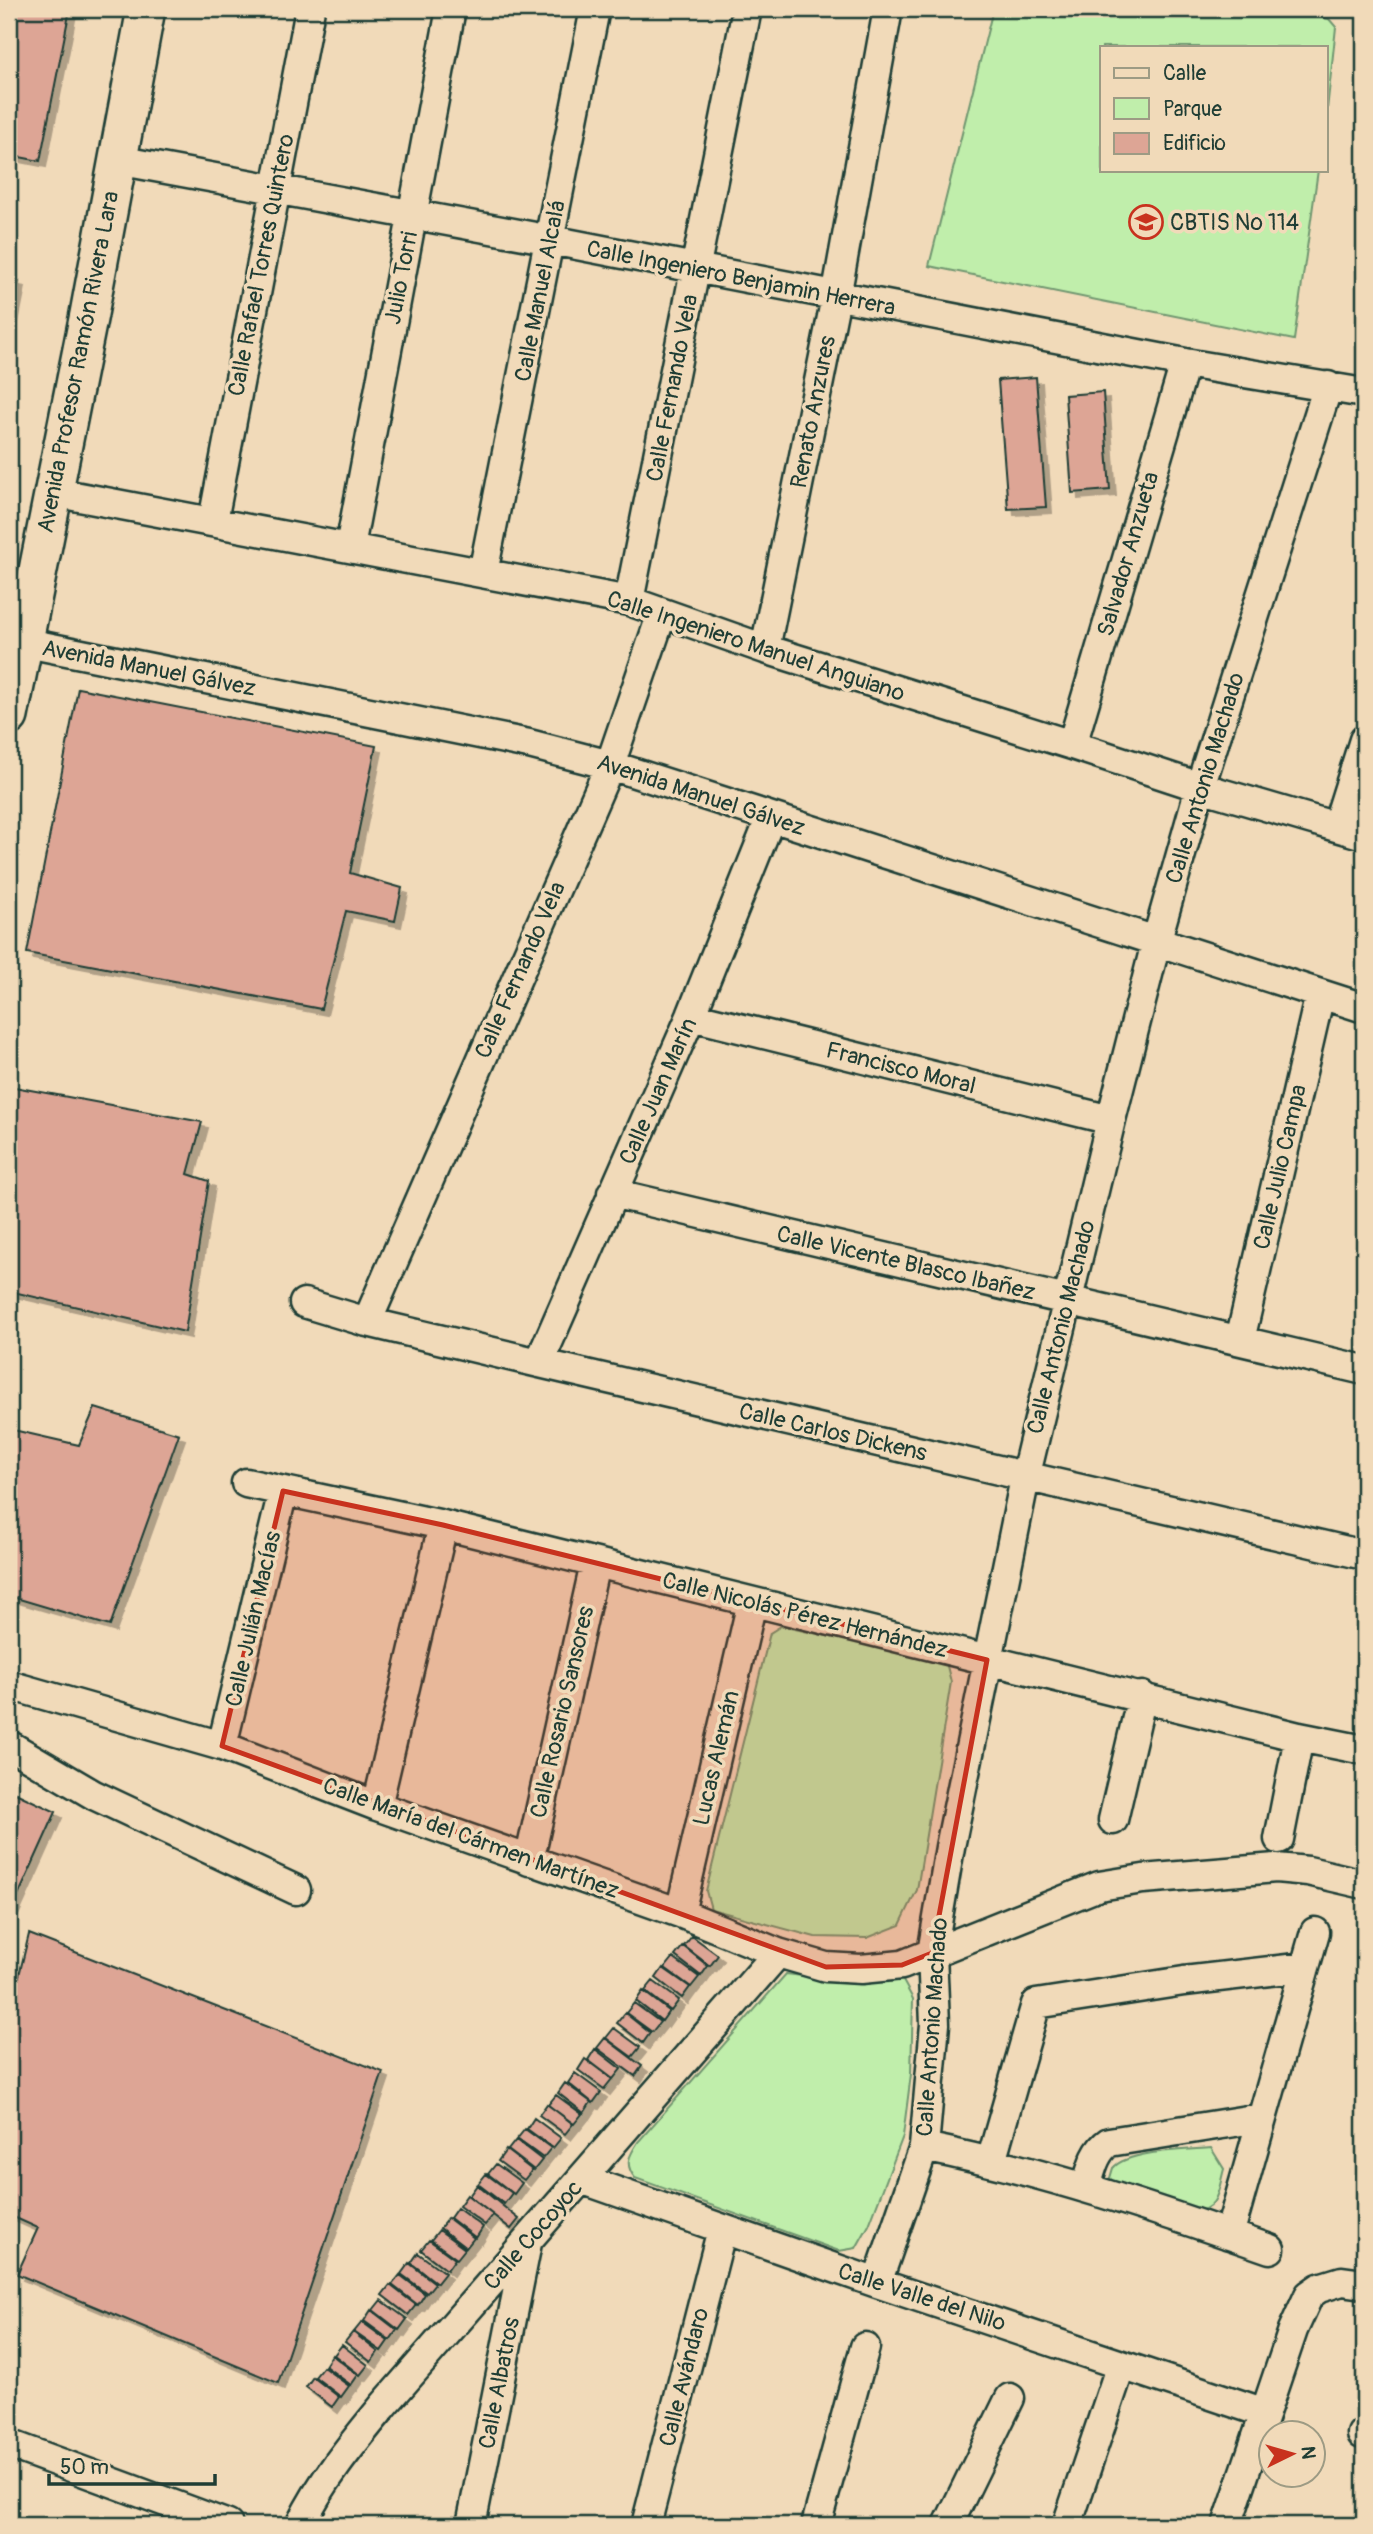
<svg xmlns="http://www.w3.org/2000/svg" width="1373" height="2534" font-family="Pangolin,sans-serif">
<defs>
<filter id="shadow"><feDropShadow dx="6" dy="6" stdDeviation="0" flood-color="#0004"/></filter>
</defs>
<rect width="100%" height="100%" fill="#f1dab9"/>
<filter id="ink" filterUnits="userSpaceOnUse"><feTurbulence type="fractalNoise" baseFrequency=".0143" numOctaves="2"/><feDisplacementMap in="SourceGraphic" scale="14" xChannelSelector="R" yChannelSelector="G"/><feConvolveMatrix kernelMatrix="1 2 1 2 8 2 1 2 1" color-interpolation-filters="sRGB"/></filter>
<g filter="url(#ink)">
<path fill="#c0eeab" stroke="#709670" stroke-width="2" d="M993,9H1292L1329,19L1336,27L1326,119V47H1102V170H1318L1294,340L929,266Z
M781,1626L946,1662L951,1682L917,1890L900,1925L867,1938L815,1937L711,1909L706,1891L770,1633Z
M786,1974L828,1979H902L913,1999L911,2074L903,2136L869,2225L856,2248L839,2251L635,2178C624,2164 629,2156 638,2142Z
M1211,2148L1224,2169C1218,2190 1219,2210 1193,2212L1116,2186L1110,2178C1110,2178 1113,2168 1113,2168C1128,2150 1189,2150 1211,2148Z"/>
<path fill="#dda595" stroke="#1f3d34" stroke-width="2" filter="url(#shadow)" d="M9,9H70L40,161L9,155Z
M9,279L19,281L9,332Z
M1036,377L1046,507L1008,509L998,380Z
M1103,392L1110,490L1072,493L1065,395Z
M78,688L376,746L350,873L402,888L395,921L346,911L321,1009L27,953Z
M9,1086L202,1122L188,1174L209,1181L185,1332L9,1291Z
M95,1408L179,1434L110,1626L9,1596V1429L79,1445Z
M9,1790L56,1812L9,1916Z
M29,1934L383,2072L278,2383L17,2274L38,2228L9,2215V2017Z
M692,1936L718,1955L710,1966L684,1946Z
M683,1946L708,1966L701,1976L675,1956Z
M673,1958L699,1977L691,1987L665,1968Z
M663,1968L690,1987L682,1998L656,1978Z
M653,1981L679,2000L671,2011L645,1991Z
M643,1991L669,2011L662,2021L636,2001Z
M634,2003L660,2022L652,2032L626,2013Z
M625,2013L650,2033L643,2043L617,2023Z
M614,2028L640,2047L632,2057L606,2038Z
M605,2038L642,2066L635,2076L597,2048Z
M595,2049L621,2069L613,2079L588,2060Z
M585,2059L612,2079L604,2089L578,2070Z
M575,2073L601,2092L593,2103L568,2083Z
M565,2083L591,2102L584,2113L558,2093Z
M556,2095L582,2114L574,2124L548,2105Z
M547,2104L573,2124L565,2134L539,2115Z
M534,2118L561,2138L553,2148L527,2129Z
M525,2129L551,2148L543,2158L517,2139Z
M516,2140L542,2160L534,2170L508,2150Z
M506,2150L532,2170L524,2180L498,2161Z
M496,2164L522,2183L514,2194L488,2174Z
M486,2174L512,2193L504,2204L478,2184Z
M477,2185L519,2219L511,2229L469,2196Z
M467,2195L493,2215L485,2225L459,2206Z
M457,2208L483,2227L476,2238L450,2218Z
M448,2218L474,2238L466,2248L440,2228Z
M439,2230L465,2249L457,2259L431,2240Z
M429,2240L455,2259L447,2270L421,2250Z
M418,2253L445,2273L437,2283L411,2263Z
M409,2263L435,2283L427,2293L401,2274Z
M400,2275L425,2294L418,2305L392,2285Z
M390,2285L416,2305L408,2315L382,2295Z
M381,2300L407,2319L399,2330L373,2310Z
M371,2310L397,2330L390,2340L364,2321Z
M362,2322L388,2341L381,2351L354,2332Z
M353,2332L378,2352L371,2362L345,2342Z
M342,2345L368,2365L360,2375L334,2355Z
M332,2355L358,2375L351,2385L325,2366Z
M323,2367L349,2386L341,2397L315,2377Z
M313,2377L339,2397L332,2407L306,2387Z"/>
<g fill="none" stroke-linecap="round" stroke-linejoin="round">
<g stroke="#1f3d34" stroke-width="33">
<path id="minor" d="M117,160L551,240L1185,363L1364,393
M53,492L629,601L765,649L1072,745L1200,787L1364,835
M213,521L310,9
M350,547L451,9
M483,573L595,9
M629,601L747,9
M22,642L529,744L610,765L1364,1008
M765,649L836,297L888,9
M1072,745L1185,363
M1337,826L1364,740
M691,1016L1111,1120
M612,1193L1364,1370
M304,1303L367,1322L539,1363L1364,1555
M367,1322L610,765L662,613
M1240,1340L1320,994
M539,1363L691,1016L771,817
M246,1483L443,1525L1299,1737L1364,1750
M9,1685L222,1746L377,1806L680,1913L778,1953L826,1967L861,1969L902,1965L1099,1886L1143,1879L1276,1868L1308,1871L1364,1884
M9,1745L94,1795L296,1890
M222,1746L283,1491
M377,1806L443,1525
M1113,1820L1142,1696
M1279,1839L1299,1737
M529,1861L595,1564
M680,1913L752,1602
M924,2147C1042,2171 1156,2209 1270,2249
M991,2161L1036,2004L1184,1981L1305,1967
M581,2179L877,2283L1265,2413
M1086,2187C1091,2172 1094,2152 1109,2142L1260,2118
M1229,2235L1315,1932
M877,2283L924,2147L935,2024L932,1953L950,1847L1025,1478L1111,1120L1157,939L1200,787L1328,386
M1362,2434H1364
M9,2444L228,2525
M300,2525C322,2480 352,2444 384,2405L778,1953
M471,2525L527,2243
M646,2525L722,2229
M816,2525L865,2347
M948,2525L1010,2398
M1067,2525L1121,2365
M1227,2525L1293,2330L1309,2295L1319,2288L1342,2281L1364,2284"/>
</g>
<g stroke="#1f3d34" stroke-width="42">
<path id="major" d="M9,716L89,314L146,9"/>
</g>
<use href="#minor" stroke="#f1dab9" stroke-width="28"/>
<use href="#major" stroke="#f1dab9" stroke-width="37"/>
</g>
</g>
<path fill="#c8321e" fill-opacity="0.2" stroke="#c8321e" stroke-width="5" stroke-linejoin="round" d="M283,1491L443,1525L987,1660L932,1953L902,1965L826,1967L222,1746Z"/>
<defs>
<g id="school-ring" transform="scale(1.75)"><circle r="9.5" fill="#f1dab9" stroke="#c8321e" stroke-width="1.5"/><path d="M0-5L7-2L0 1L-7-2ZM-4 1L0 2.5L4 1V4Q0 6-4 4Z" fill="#c8321e"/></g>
</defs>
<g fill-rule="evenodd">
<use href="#school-ring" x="1146" y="222"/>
</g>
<g text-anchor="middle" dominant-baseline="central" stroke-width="7" stroke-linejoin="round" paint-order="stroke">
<g font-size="23" fill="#1f3d34" stroke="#f1dab9" text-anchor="start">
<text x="1170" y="222">CBTIS No 114</text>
</g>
<g font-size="23" fill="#1f3d34" stroke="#f1dab9">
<text transform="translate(261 265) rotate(-79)">Calle Rafael Torres Quintero</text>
<text transform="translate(401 278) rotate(-79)">Julio Torri</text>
<text transform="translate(741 278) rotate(11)">Calle Ingeniero Benjamin Herrera</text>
<text transform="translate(540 291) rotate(-79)">Calle Manuel Alcalá</text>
<text transform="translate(78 362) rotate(-79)">Avenida Profesor Ramón Rivera Lara</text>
<text transform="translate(672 388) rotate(-79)">Calle Fernando Vela</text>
<text transform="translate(813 412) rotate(-79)">Renato Anzures</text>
<text transform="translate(1128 554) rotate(-74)">Salvador Anzueta</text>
<text transform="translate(756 646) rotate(18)">Calle Ingeniero Manuel Anguiano</text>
<text transform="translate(149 668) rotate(11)">Avenida Manuel Gálvez</text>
<text transform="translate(1205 778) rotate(-73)">Calle Antonio Machado</text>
<text transform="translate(701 795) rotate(18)">Avenida Manuel Gálvez</text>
<text transform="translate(520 970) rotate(-66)">Calle Fernando Vela</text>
<text transform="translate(901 1068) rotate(14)">Francisco Moral</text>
<text transform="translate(658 1091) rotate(-66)">Calle Juan Marín</text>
<text transform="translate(1280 1167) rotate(-77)">Calle Julio Campa</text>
<text transform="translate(906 1263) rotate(13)">Calle Vicente Blasco Ibañez</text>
<text transform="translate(1061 1327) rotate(-76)">Calle Antonio Machado</text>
<text transform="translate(833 1432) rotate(13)">Calle Carlos Dickens</text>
<text transform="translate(805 1615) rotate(14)">Calle Nicolás Pérez Hernández</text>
<text transform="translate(253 1619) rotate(-77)">Calle Julián Macías</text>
<text transform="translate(562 1712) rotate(-77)">Calle Rosario Sansores</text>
<text transform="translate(716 1758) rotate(-77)">Lucas Alemán</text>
<text transform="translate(471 1838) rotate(20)">Calle María del Cármen Martínez</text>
<text transform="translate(932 2027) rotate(-86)">Calle Antonio Machado</text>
<text transform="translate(533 2235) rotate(-49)">Calle Cocoyoc</text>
<text transform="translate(922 2297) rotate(18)">Calle Valle del Nilo</text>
<text transform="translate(684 2377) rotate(-76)">Calle Avándaro</text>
<text transform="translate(499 2383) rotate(-79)">Calle Albatros</text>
</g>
</g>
<rect width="1373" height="2534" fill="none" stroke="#f1dab9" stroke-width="35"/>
<rect x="18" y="18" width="1338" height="2499" fill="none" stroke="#1f3d34" stroke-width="2.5" filter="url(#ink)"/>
<rect x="1100" y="46" width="228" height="126" fill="#f1dab9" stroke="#9d9b84" stroke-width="2"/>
<rect x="1114" y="68" width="35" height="10" fill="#f1dab9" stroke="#9d9b84" stroke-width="2"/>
<text x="1163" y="80" font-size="21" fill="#1f3d34">Calle</text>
<rect x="1114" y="98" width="35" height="21" fill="#c0eeab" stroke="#9d9b84" stroke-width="2"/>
<text x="1163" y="116" font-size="21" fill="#1f3d34">Parque</text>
<rect x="1114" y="133" width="35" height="21" fill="#dda595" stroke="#9d9b84" stroke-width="2"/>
<text x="1163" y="150" font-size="21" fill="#1f3d34">Edificio</text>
<g transform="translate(1292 2454) rotate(85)"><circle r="33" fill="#f1dab9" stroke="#9d9b84" stroke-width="2"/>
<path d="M0-5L12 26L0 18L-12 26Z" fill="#c8321e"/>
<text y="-10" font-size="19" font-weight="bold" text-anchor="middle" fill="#1f3d34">N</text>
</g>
<path d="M49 2474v10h166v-10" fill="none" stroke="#1f3d34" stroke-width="3.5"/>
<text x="60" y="2474" font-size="21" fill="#1f3d34" stroke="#f1dab9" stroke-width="5" paint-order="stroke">50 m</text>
</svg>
